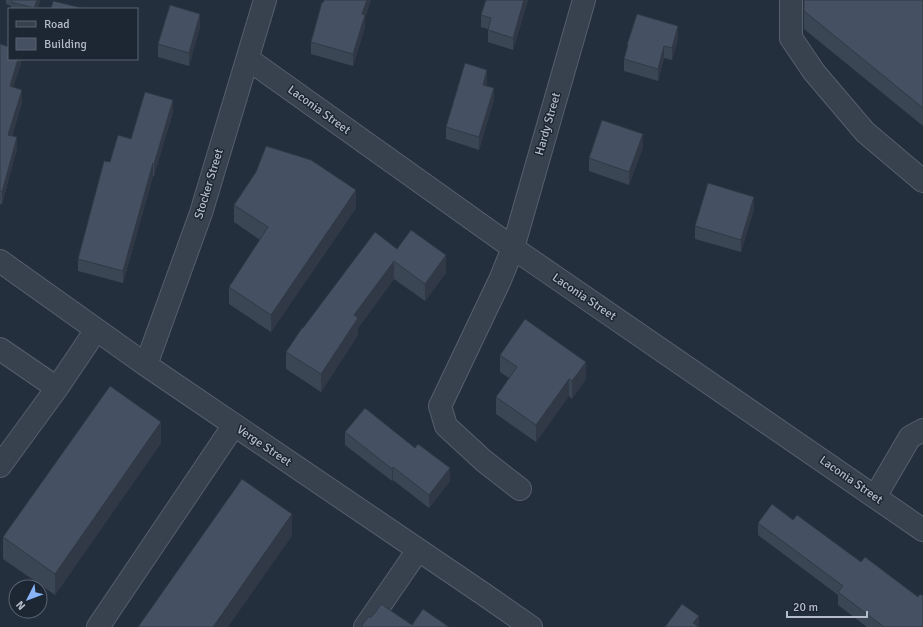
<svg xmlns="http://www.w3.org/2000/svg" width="923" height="627" font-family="Signika,sans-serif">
<rect width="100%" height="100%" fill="#242f3e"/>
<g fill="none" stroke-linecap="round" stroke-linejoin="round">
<g stroke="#565f6c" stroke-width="24">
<path id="minor" d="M791,0V38L814,72L865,132L923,181
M248,59L513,248L923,530
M0,261L146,365L482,593L531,627
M0,349L57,388L96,330
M146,365L201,213L265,0
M0,466L57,388
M520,489L484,461L446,426L440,406L500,280L513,248L584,0
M875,497L910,437L923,430
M98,627L234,425
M365,627L418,550"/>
</g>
<use href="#minor" stroke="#38414e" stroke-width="22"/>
</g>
<path fill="#3b4654" d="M6,0H40L38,9H11V6L6,4Z
M486,0H528L513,50L488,42V29L481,27V15Z
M804,0H923V126L804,29Z
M365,19V27L353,66L311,54V42Z
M200,27L189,66L158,57V44Z
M678,39L672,60L664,58L658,81L624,71V59L627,48V45Z
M0,44L21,59V63L13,87L22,102L12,136L17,149L2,204H0Z
M487,83L486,86L494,100L479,150L446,139V127Z
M173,112L154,176H153L123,283L78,271V259L110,162Z
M643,147L629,185L589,171V158Z
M234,205L356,208L271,332L229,304V287L260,240L234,222Z
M754,209L741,252L695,239V226Z
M397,249L446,273L425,301L394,279L358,328V335L321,392L286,369V352L303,328Z
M500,355L586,379L572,399L569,396L536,442L496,414V397L509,378L500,372Z
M345,432L450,481L429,508L393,480L392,481L345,445Z
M161,443L55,595L3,559V537Z
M793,520L918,597L923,627H867L838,605V595L758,535V523Z"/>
<path fill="#303945" d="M37,0H40L38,9H34Z
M367,0H371L365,19V27L353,66V54L362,14Z
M524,0H528L513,50V38Z
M200,14V27L189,66V53Z
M678,26V39L672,60V48Z
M664,46V58L658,81V69Z
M18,59H21V63L10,98V86Z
M487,70V83L483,97V85Z
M494,88V100L479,150V137Z
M22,90V102L8,147V135Z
M173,100V112L154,176V164Z
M643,134V147L629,185V172Z
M17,137V149L2,204V192Z
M153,163V176L123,283V271Z
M356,190V208L271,332V315Z
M754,197V209L741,252V240Z
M446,255V273L425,301V284Z
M394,261V279L358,328V335L321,392V374L354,315Z
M586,362V379L572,399V381Z
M569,379V396L536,442V425Z
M161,422V443L55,595V574Z
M393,467V480L392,481V469Z
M450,468V481L429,508V495Z
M292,514V536L228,627H213Z
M699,616V627L693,623Z"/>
<path fill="#455162" stroke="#303945" d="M12,0H37L34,8L11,2Z
M324,0H367L362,14L365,15L353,54L311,42L322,2L323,3Z
M486,0H524L513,38L488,30L491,18L481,15Z
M804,0H923V108L804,11Z
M53,1L82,8L81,9H51Z
M170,5L200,14L189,53L158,44Z
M637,14L678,26L672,48L664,46L658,69L624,59L628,45H627Z
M0,44L9,47V59H18L10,86L22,90L8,135L17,137L2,192L0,191Z
M465,63L487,70L483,85L494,88L479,137L446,127Z
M145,92L173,100L154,164L153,163L123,271L78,259L104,161L110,162L118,135L131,139Z
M602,120L643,134L629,172L589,158Z
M266,146L311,160L356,190L271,315L229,287L268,227L234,205L256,172Z
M708,183L754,197L741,240L695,226Z
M411,230L446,255L425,284L394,261L354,315L358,318L321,374L286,352L302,328H303L375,232L397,249Z
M525,319L586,362L572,381L569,379L536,425L496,397L517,367L500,355Z
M110,386L161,422L55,574L3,537Z
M365,408L415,448L418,444L450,468L429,495L393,467L392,469L345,432Z
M242,479L292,514L213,627H138Z
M772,504L793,520L797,515L861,562L865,557L918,597L920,594L923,596V627H884L838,592L843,586L758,523Z
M381,604L412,625L423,609L449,627H361L368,617H371L375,613Z
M682,604L699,616L693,623L699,627H665Z"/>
<g text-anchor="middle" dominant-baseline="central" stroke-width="3" stroke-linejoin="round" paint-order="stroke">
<g font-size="12" fill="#b4bcc9" stroke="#1d2633">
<text transform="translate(319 110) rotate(36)">Laconia Street</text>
<text transform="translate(548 124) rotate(-74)">Hardy Street</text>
<text transform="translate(209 184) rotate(-73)">Stocker Street</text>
<text transform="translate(584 297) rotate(34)">Laconia Street</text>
<text transform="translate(264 446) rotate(34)">Verge Street</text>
<text transform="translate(851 480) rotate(35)">Laconia Street</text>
</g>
</g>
<rect x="8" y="8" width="130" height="52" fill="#1d2633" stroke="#59626f"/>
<rect x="16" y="21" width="20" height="6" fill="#38414e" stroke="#59626f"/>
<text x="44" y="28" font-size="12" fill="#b4bcc9">Road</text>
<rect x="16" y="38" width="20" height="12" fill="#455162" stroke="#59626f"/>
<text x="44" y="48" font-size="12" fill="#b4bcc9">Building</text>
<g transform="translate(28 599) rotate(228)"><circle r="19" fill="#1d2633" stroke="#59626f"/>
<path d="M0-3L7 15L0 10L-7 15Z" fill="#8ab4f8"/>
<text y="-6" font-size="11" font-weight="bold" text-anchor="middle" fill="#b4bcc9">N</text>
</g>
<path d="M787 611v6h80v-6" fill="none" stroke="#b4bcc9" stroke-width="2"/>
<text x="793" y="611" font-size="12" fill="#b4bcc9" stroke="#1d2633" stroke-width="3" paint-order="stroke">20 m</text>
</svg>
